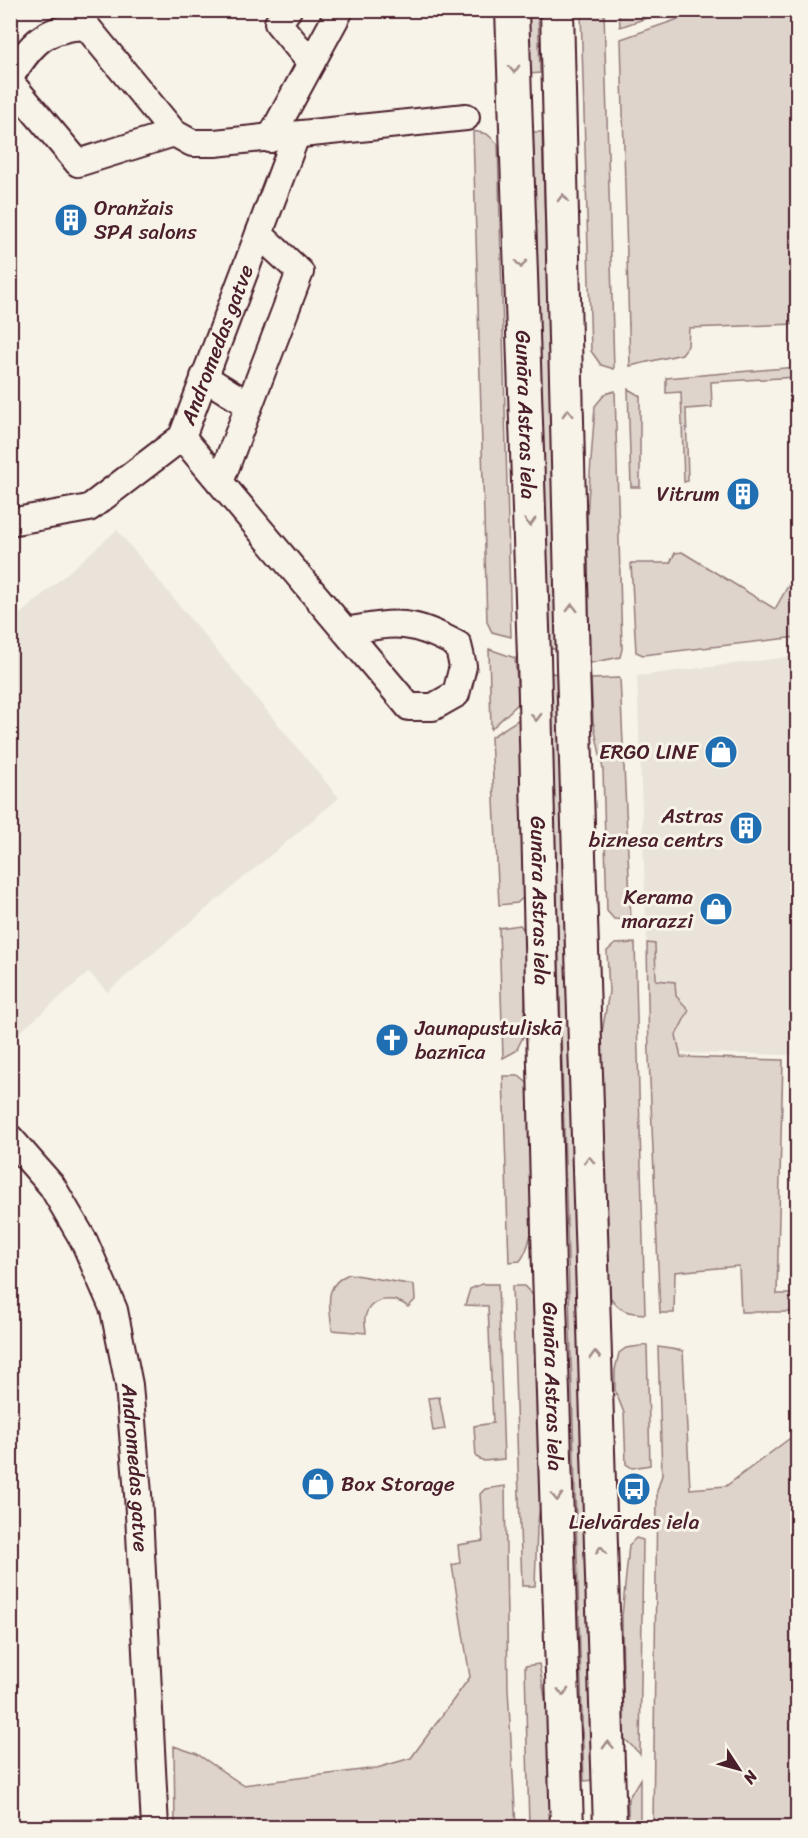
<svg xmlns="http://www.w3.org/2000/svg" width="808" height="1838" font-family="Sriracha,sans-serif">
<rect width="100%" height="100%" fill="#f7f3e8"/>
<filter id="ink" filterUnits="userSpaceOnUse"><feTurbulence type="fractalNoise" baseFrequency=".0167" numOctaves="2"/><feDisplacementMap in="SourceGraphic" scale="12" xChannelSelector="R" yChannelSelector="G"/><feConvolveMatrix kernelMatrix="1 2 1 2 8 2 1 2 1" color-interpolation-filters="sRGB"/></filter>
<g filter="url(#ink)">
<path fill="#eae3da" d="M117,530L339,798L107,992L89,972L11,1040V622Z
M797,656V1055L678,1053L648,976L637,676Z"/>
<path fill="#ded4cc" stroke="#947a7c" stroke-width="1.5" d="M619,10H668V11L620,27Z
M704,10L797,11V324L689,328L688,346L682,354L630,366L621,39Z
M528,11H538L540,73L530,74Z
M581,11H604L614,369L601,365L591,351Z
M473,131L487,134L498,144L511,637L492,632L487,622Z
M533,132H542L559,650L548,648Z
M797,367V377L711,382L712,407L686,409L688,481L684,482L681,392L666,393V378Z
M628,389L640,396V487H631Z
M615,391L622,649L620,657L590,663L587,515L595,406L605,394Z
M682,552L775,609L797,570V637L643,655L636,652L631,563H670L675,553Z
M489,649L515,658L519,703L491,729Z
M550,672L559,675L594,1780L584,1781Z
M620,678L631,920L614,919L607,911L603,769L593,721L591,679Z
M521,718L524,897L517,903L499,905L491,737Z
M520,925L529,936L523,1037L516,1051L503,1058L499,928Z
M635,943L645,1314C628,1313 620,1312 610,1297L601,1038L609,992L607,951L615,944Z
M647,943L655,944L656,980L675,982L676,996L689,1010L676,1035L681,1057L783,1060L777,1294H797V1312H741L739,1266L675,1272L674,1313H660L649,1057Z
M503,1076H519L532,1087C533,1126 544,1232 520,1261L509,1262Z
M349,1274L414,1285L415,1300L408,1307C395,1295 369,1297 365,1318C364,1322 366,1328 366,1333L332,1330C330,1306 322,1285 349,1274Z
M482,1284H498L504,1459L484,1461L476,1457L474,1426L493,1423L488,1306L465,1305L470,1289Z
M512,1286H524L536,1298L544,1481L537,1528L535,1586H522Z
M647,1345L650,1465L632,1468L626,1464L624,1413L615,1390V1370L619,1353L626,1348Z
M658,1347L683,1351L690,1489L726,1486L797,1433V1827H653L657,1491L662,1475Z
M439,1397L445,1429L433,1431L428,1398Z
M505,1486L508,1689L516,1827H175L174,1746L197,1754L243,1785L377,1768L411,1758L470,1677L452,1565L460,1563L458,1545L483,1541L480,1494L485,1489Z
M636,1538L643,1540L640,1754L624,1738L622,1616L629,1545Z
M539,1664L552,1736L553,1827H529L525,1666Z
M640,1779V1827H628V1799Z
M137,1819V1827H11V1820Z"/>
<g fill="none" stroke-linecap="round" stroke-linejoin="round">
<g stroke="#4a1f2b" stroke-width="30">
<g id="minor">
<path d="M73,10L174,133L192,143H215L466,117"/>
<path d="M288,10L278,23L311,63"/>
<path d="M10,77C33,42 44,28 86,26"/>
<path d="M10,82L78,163L174,133"/>
<path d="M270,139L340,10"/>
<path d="M204,377L249,405"/>
<path d="M182,437L409,707H433L456,694L463,666L458,645C411,619 397,622 345,631"/>
<path d="M220,482L300,272L259,234"/>
<path id="s1" d="M10,522L89,508L182,437L296,136"/>
<path id="s2" d="M10,1138L52,1186L84,1241L114,1310L129,1385L138,1494L155,1828"/>
</g>
</g>
<g stroke="#4a1f2b" stroke-width="36">
<g id="major">
<path id="s3" d="M512,10L534,657L549,1270L567,1828"/>
<path d="M557,10L573,667L610,1828"/>
</g>
</g>
<use href="#minor" stroke="#f7f3e8" stroke-width="26"/>
<use href="#major" stroke="#f7f3e8" stroke-width="32"/>
</g>
<defs><path id="oneway-chevron" d="M-2-3.5L2.5 0L-2 3.5" fill="none" stroke-width="1.6" stroke-linecap="round" stroke-linejoin="round" transform="scale(1.5)"/></defs>
<g stroke="#a0898a">
<use href="#oneway-chevron" transform="translate(514 69) rotate(88)"/>
<use href="#oneway-chevron" transform="translate(563 198) rotate(-91)"/>
<use href="#oneway-chevron" transform="translate(521 264) rotate(88)"/>
<use href="#oneway-chevron" transform="translate(568 413) rotate(-91)"/>
<use href="#oneway-chevron" transform="translate(530 522) rotate(88)"/>
<use href="#oneway-chevron" transform="translate(572 608) rotate(-91)"/>
<use href="#oneway-chevron" transform="translate(536 717) rotate(89)"/>
<use href="#oneway-chevron" transform="translate(589 1160) rotate(-92)"/>
<use href="#oneway-chevron" transform="translate(595 1355) rotate(-92)"/>
<use href="#oneway-chevron" transform="translate(557 1497) rotate(88)"/>
<use href="#oneway-chevron" transform="translate(601 1550) rotate(-92)"/>
<use href="#oneway-chevron" transform="translate(563 1692) rotate(88)"/>
<use href="#oneway-chevron" transform="translate(608 1745) rotate(-92)"/>
</g>
</g>
<defs>
<g id="building-disc" transform="scale(1.725)"><circle r="9.5" fill="#1f6fb2" stroke="#f7f3e8"/><path d="M-4-6H4V6H1V3H-1V6H-4ZM-2.5-4.3h1.7v1.8h-1.7ZM.8-4.3h1.7v1.8H.8ZM-2.5-1h1.7V.8h-1.7ZM.8-1h1.7V.8H.8Z" fill="#fff"/></g>
<g id="shop-disc" transform="scale(1.725)"><circle r="9.5" fill="#1f6fb2" stroke="#f7f3e8"/><path d="M-5-2.5h2.3a2.7 3.5 0 0 1 5.4 0H5L5.5 6h-11ZM-1.5-2.5h3a1.5 2.3 0 0 0-3 0Z" fill="#fff"/></g>
<g id="church-disc" transform="scale(1.725)"><circle r="9.5" fill="#1f6fb2" stroke="#f7f3e8"/><path d="M-1.2-6h2.4v3.5h3.3v2.4h-3.3V6h-2.4V-.1h-3.3v-2.4h3.3Z" fill="#fff"/></g>
<g id="bus-disc" transform="scale(1.725)"><circle r="9.5" fill="#1f6fb2" stroke="#f7f3e8"/><path d="M-5-6H5V4H4V6H2V4H-2V6H-4V4H-5ZM-3.5-4V0h7V-4ZM-3.5 1.2v1.5H-2V1.2ZM2 1.2v1.5H3.5V1.2Z" fill="#fff"/></g>
</defs>
<g fill-rule="evenodd">
<use href="#building-disc" x="71" y="220"/>
<use href="#building-disc" x="743" y="494"/>
<use href="#shop-disc" x="721" y="752"/>
<use href="#building-disc" x="746" y="828"/>
<use href="#shop-disc" x="716" y="909"/>
<use href="#church-disc" x="392" y="1040"/>
<use href="#shop-disc" x="318" y="1484"/>
<use href="#bus-disc" x="634" y="1489"/>
</g>
<g text-anchor="middle" dominant-baseline="central" stroke-width="6" stroke-linejoin="round" paint-order="stroke">
<g font-size="21" fill="#4a1f2b" stroke="#f7f3e8" text-anchor="end">
<text x="94" y="208" text-anchor="start">Oranžais<tspan x="94" dy="24">SPA salons</tspan></text>
<text x="720" y="494">Vitrum</text>
<text x="698" y="752">ERGO LINE</text>
<text x="723" y="816">Astras<tspan x="723" dy="24">biznesa centrs</tspan></text>
<text x="693" y="897">Kerama<tspan x="693" dy="24">marazzi</tspan></text>
<text x="415" y="1028" text-anchor="start">Jaunapustuliskā<tspan x="415" dy="24">baznīca</tspan></text>
<text x="341" y="1484" text-anchor="start">Box Storage</text>
<text x="634" y="1522" text-anchor="middle">Lielvārdes iela</text>
</g>
<g font-size="21" fill="#4a1f2b" stroke="#f7f3e8">
<text stroke="none"><textPath href="#s1" startOffset="296">Andromedas gatve</textPath></text>
<text stroke="none"><textPath href="#s3" startOffset="405">Gunāra Astras iela</textPath></text>
<text stroke="none"><textPath href="#s3" startOffset="891">Gunāra Astras iela</textPath></text>
<text stroke="none"><textPath href="#s3" startOffset="1377">Gunāra Astras iela</textPath></text>
<text stroke="none"><textPath href="#s2" startOffset="362">Andromedas gatve</textPath></text>
</g>
</g>
<rect width="808" height="1838" fill="none" stroke="#f7f3e8" stroke-width="36"/>
<rect x="18" y="18" width="772" height="1802" fill="none" stroke="#4a1f2b" stroke-width="2" filter="url(#ink)"/>
<g transform="translate(739 1769) rotate(126)" stroke="#f7f3e8" stroke-width="4.5" paint-order="stroke">
<path d="M0-4.5L10 22L0 15L-10 22Z" fill="#4a1f2b"/>
<text y="-9" font-size="16" font-weight="bold" text-anchor="middle" fill="#4a1f2b">N</text>
</g>
</svg>
